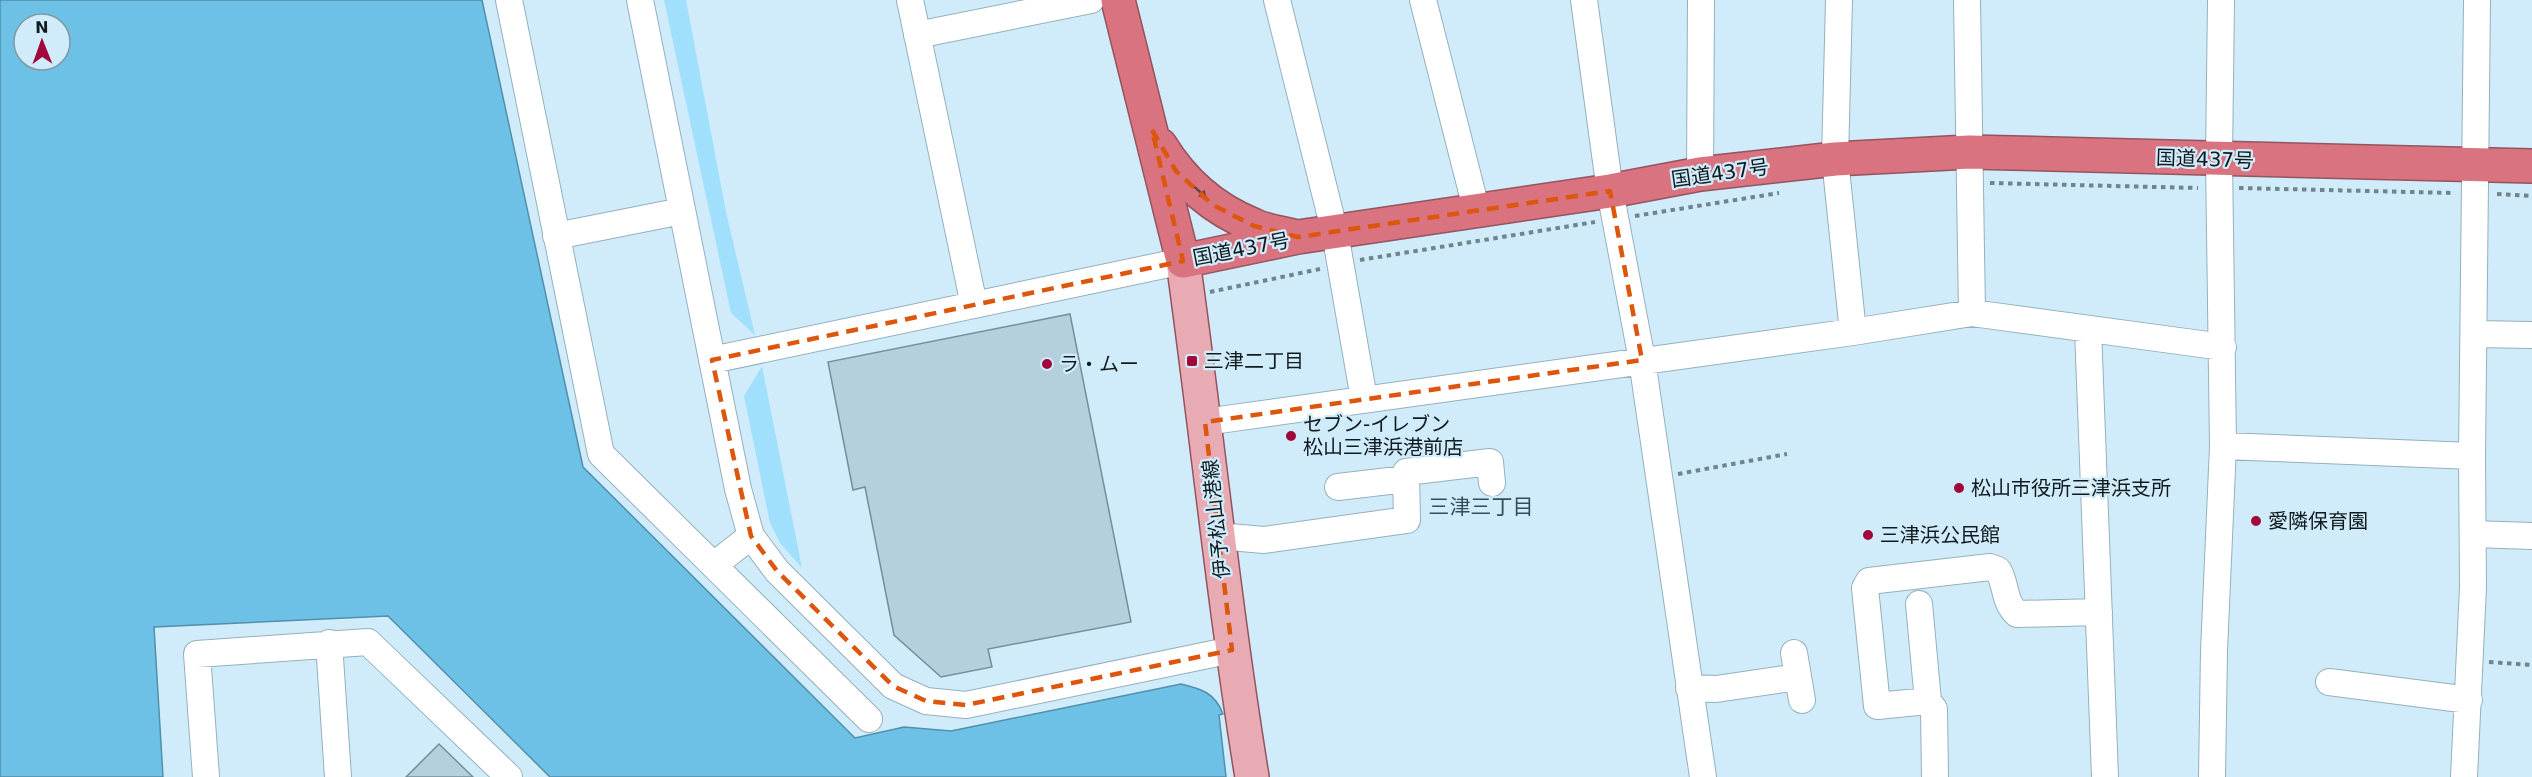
<svg xmlns="http://www.w3.org/2000/svg" width="2532" height="777" font-family="'DejaVu Sans','Noto Sans JP',sans-serif">
<rect width="100%" height="100%" fill="#d0ecfa"/>
<path fill="#a0e0fd" d="M664,0H686L726,212L755,335L731,313Z
M762,366L802,568L780,543L770,523L744,396Z"/>
<path fill="#6dc1e6" stroke="#518faa" stroke-width="1.5" fill-rule="evenodd" d="M0,0H482L583,467L855,738L904,727L951,731L1181,684C1202,689 1215,693 1223,714L1219,715L1226,777H550L388,616L154,627L163,777H0ZM24,24H60V60H24Z"/>
<path fill="#b4d0dd" stroke="#748e9b" stroke-width="1.5" d="M1070,314L1131,622L988,649L992,667L941,677L894,635L865,487L853,490L828,362Z
M439,744L473,777H406Z"/>
<g fill="none" stroke-linecap="round" stroke-linejoin="round">
<g stroke="#95b0bd" stroke-width="28">
<path id="minor" d="M509,0L601,454L869,719
M640,0L738,489L751,536L777,571L893,686L926,701L966,705L1232,650
M910,0L974,305
M1277,0L1335,233L1364,399
M1423,0L1477,212
M1584,0L1610,191L1642,360L1703,777
M1839,0L1835,159L1853,332
M1967,0L1972,313
M917,35L1091,0
M1700,174L1701,0
M556,236L682,211
M2088,329L2105,777
M2474,334L2532,335
M712,360L1183,261
M1205,422L1853,332L1972,313L2223,347
M2223,446L2472,456
M1338,487L1406,479
M2473,534L2532,536
M1218,536L1264,540L1407,520L1406,472L1490,462L1492,483
M714,565L751,536
M1919,604L1928,701L1934,709L1935,777
M329,643L338,777
M1794,653L1802,700
M2329,682L2469,700
M1689,688L1716,689L1798,677
M1928,701L1877,706L1865,588L1869,581L1990,567L1998,570C2007,585 2003,601 2017,614L2099,612
M206,777L197,654L368,642L509,777
M2212,777L2214,651L2223,446L2219,159L2221,0
M2464,777L2473,587L2472,456L2477,0"/>
</g>
<g stroke="#93545e" stroke-width="36">
<path id="major" d="M1183,261C1207,433 1224,606 1252,777"/>
</g>
<g stroke="#93545e" stroke-width="36">
<path id="highway" d="M1118,0L1183,261L1298,237L1610,191L1700,174L1835,159L1969,152L2532,166
M1160,145C1182,181 1213,209 1253,225C1265,231 1280,233 1293,236"/>
</g>
<path stroke="#71848d" stroke-width="4" stroke-dasharray="4.5 4.5" stroke-linecap="butt" d="M1990,183L2198,188
M2239,188L2453,193
M2497,194L2532,196
M1635,216L1779,193
M1360,260L1595,222
M1210,292L1320,269
M1678,474L1787,454
M2489,662L2532,665"/>
<use href="#minor" stroke="#fff" stroke-width="26"/>
<use href="#major" stroke="#e9abb3" stroke-width="33"/>
<use href="#highway" stroke="#da7380" stroke-width="33"/>
</g>
<defs><path id="oneway-solid" d="M-6-.8H1V-3.2L6.5 0L1 3.2V.8H-6Z" transform="scale(1.5)"/></defs>
<use fill="#6b424b" href="#oneway-solid" transform="translate(1200 192) rotate(42)"/>
<path fill="none" stroke="#dd560d" stroke-width="4.5" stroke-dasharray="12 8" stroke-linejoin="round" d="M1152,130L1176,171L1213,205L1254,226L1298,237L1610,191L1642,360L1205,422L1232,650L966,705L926,701L893,686L777,571L751,536L712,360L1183,261Z"/>
<g fill="#a3073a" stroke="#d0ecfa" stroke-width="2">
<rect x="1186" y="355" width="12" height="12" rx="3"/>
<circle cx="1047" cy="364" r="6"/>
<circle cx="1291" cy="436" r="6"/>
<circle cx="1959" cy="488" r="6"/>
<circle cx="2256" cy="521" r="6"/>
<circle cx="1868" cy="535" r="6"/>
</g>
<g text-anchor="middle" dominant-baseline="central" stroke-width="4.5" stroke-linejoin="round" paint-order="stroke">
<g font-size="20" fill="#101a1f" stroke="#d0ecfa">
<text transform="translate(2205 159) rotate(2)">国道437号</text>
<text transform="translate(1720 173) rotate(-8)">国道437号</text>
<text transform="translate(1241 249) rotate(-11)">国道437号</text>
<text transform="translate(1216 519) rotate(-96)">伊予松山港線</text>
</g>
<g font-size="20" fill="#101a1f" stroke="#d0ecfa" text-anchor="start">
<text x="1204" y="361">三津二丁目</text>
<text x="1059" y="364">ラ・ムー</text>
<text x="1303" y="424">セブン-イレブン<tspan x="1303" dy="23">松山三津浜港前店</tspan></text>
<text x="1971" y="488">松山市役所三津浜支所</text>
<text x="2268" y="521">愛隣保育園</text>
<text x="1880" y="535">三津浜公民館</text>
</g>
<g font-size="21" fill="#344d58" stroke="#d0ecfa">
<text x="1481" y="507">三津三丁目</text>
</g>
</g>
<g transform="translate(42 42) rotate(359)"><circle r="28" fill="#d0ecfa" stroke="#8398a2" stroke-width="1.5"/>
<path d="M0-4.5L10 22L0 15L-10 22Z" fill="#a3073a"/>
<text y="-9" font-size="16" font-weight="bold" text-anchor="middle" fill="#101a1f">N</text>
</g>
</svg>
